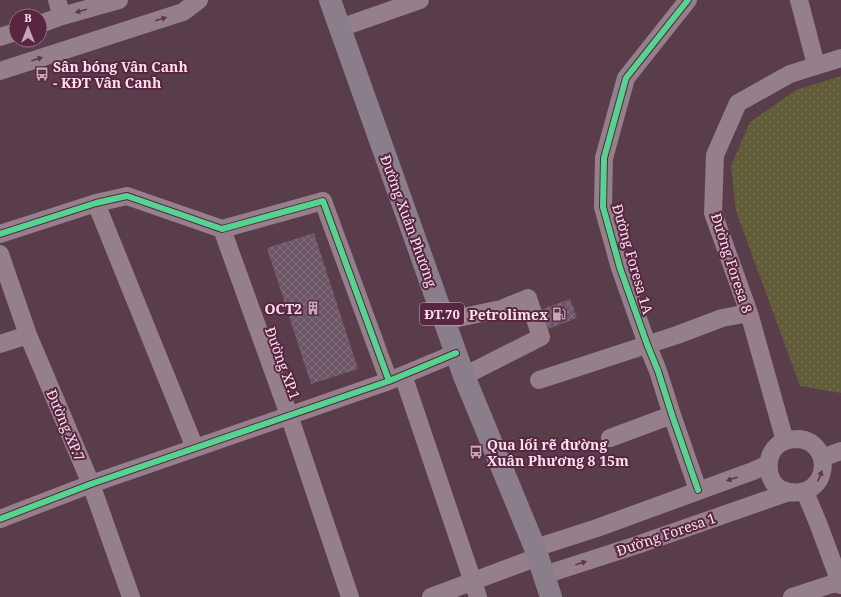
<svg xmlns="http://www.w3.org/2000/svg" width="841" height="597" font-family="'Noto Serif',serif">
<defs>
<pattern id="park-dots" width="8" height="8" patternUnits="userSpaceOnUse"><rect width="8" height="8" fill="#5f5c37"/><path d="M2 2h.1M6 6h.1" fill="none" stroke="#777354" stroke-width="1.8" stroke-linecap="round"/></pattern>
<pattern id="building-cross-hatch" width="8" height="8" patternUnits="userSpaceOnUse"><rect width="8" height="8" fill="#6d5666"/><path d="M0 0l8 8M0 8l8-8" fill="none" stroke="#836e7c"/></pattern>
</defs>
<rect width="100%" height="100%" fill="#593d4b"/>
<path fill="url(#park-dots)" d="M841,76V393L800,386L736,211L731,166L750,122L796,90Z"/>
<path fill="url(#building-cross-hatch)" d="M314,233L358,369L311,384L267,248Z
M570,299L577,318L548,329L540,310Z"/>
<g fill="none" stroke-linecap="round" stroke-linejoin="round">
<path stroke="#957f8a" stroke-width="18" d="M57,0L62,16
M688,0L626,78L604,158L603,207L620,268L647,344L658,371L672,415L698,490
M799,0L816,65
M40,24L62,16L119,0
M340,28L420,0
M0,37L16,32
M0,71L183,12L199,0
M96,203L195,448
M222,229L289,415L350,597
M0,234L96,203L127,196L222,229L323,201L389,381
M0,254L28,335L91,484L131,597
M444,321L501,309L528,298L541,337L464,376
M0,344L28,335
M403,375L478,597
M539,380L677,335L722,318L749,313
M610,438L672,415
M785,441L749,313L713,213L715,155L738,103L790,74L841,58
M822,458L841,451
M805,492L818,523L841,585
M0,519L91,484L389,381L456,353
M535,548L597,528L753,471L768,464
M544,575L637,545L789,492C830,498 834,443 799,439C792,439 785,440 779,444C765,455 765,479 780,489C783,490 786,491 789,492
M431,597L538,557
M792,597L841,581"/>
<path stroke="#897e89" stroke-width="22" d="M330,0L464,376L535,548L551,597"/>
<g stroke="#592641" stroke-width="8">
<path id="cycleway" d="M688,0L626,78L604,158L603,207L620,268L647,344L658,371L672,415L698,490
M0,234L96,203L127,196L222,229L323,201L389,381
M0,519L91,484L389,381L456,353"/>
</g>
<use href="#cycleway" stroke="#53d58f" stroke-width="6"/>
</g>
<defs><path id="oneway-solid" d="M-6-.8H1V-3.2L6.5 0L1 3.2V.8H-6Z"/></defs>
<g fill="#62334c">
<use href="#oneway-solid" transform="translate(81 11) rotate(164)"/>
<use href="#oneway-solid" transform="translate(161 19) rotate(-18)"/>
<use href="#oneway-solid" transform="translate(37 59) rotate(-18)"/>
<use href="#oneway-solid" transform="translate(820 476) rotate(-67)"/>
<use href="#oneway-solid" transform="translate(732 479) rotate(161)"/>
<use href="#oneway-solid" transform="translate(581 563) rotate(-18)"/>
</g>
<defs>
<g id="bus-bare" transform="scale(1.08)"><path d="M-5-6H5V4H4V6H2V4H-2V6H-4V4H-5ZM-3.5-4V0h7V-4ZM-3.5 1.2v1.5H-2V1.2ZM2 1.2v1.5H3.5V1.2Z" fill="#c3a8b4" stroke="#592641" stroke-width="2.5" paint-order="stroke"/></g>
<g id="building-bare" transform="scale(1.08)"><path d="M-4-6H4V6H1V3H-1V6H-4ZM-2.5-4.3h1.7v1.8h-1.7ZM.8-4.3h1.7v1.8H.8ZM-2.5-1h1.7V.8h-1.7ZM.8-1h1.7V.8H.8Z" fill="#c3a8b4" stroke="#592641" stroke-width="2.5" paint-order="stroke"/></g>
<g id="fuel-bare" transform="scale(1.08)"><path d="M-5.5-6h7V0h2V4h1.3V-2.5L3-4.5l.8-.8L6-3V5H2.5V1h-1V6h-7ZM-4.2-4.7v3.2H.2V-4.7Z" fill="#c3a8b4" stroke="#592641" stroke-width="2.5" paint-order="stroke"/></g>
</defs>
<g fill-rule="evenodd">
<use href="#bus-bare" x="42" y="74"/>
<use href="#building-bare" x="313" y="308"/>
<use href="#fuel-bare" x="559" y="314"/>
<use href="#bus-bare" x="476" y="452"/>
</g>
<g text-anchor="middle" dominant-baseline="central" stroke-width="4" stroke-linejoin="round" paint-order="stroke">
<rect fill="#592641" stroke="#cba9b9" stroke-width="1" x="420" y="303" width="44" height="22" rx="3"/>
<g font-size="13" font-weight="bold" fill="#fce1ed">
<text x="442" y="314">ĐT.70</text>
</g>
<g font-size="14" font-weight="bold" fill="#fce1ed" stroke="#592641" text-anchor="start">
<text x="53" y="66">Sân bóng Vân Canh<tspan x="53" dy="16">- KĐT Vân Canh</tspan></text>
<text x="302" y="308" text-anchor="end">OCT2</text>
<text x="548" y="314" text-anchor="end">Petrolimex</text>
<text x="487" y="444">Qua lối rẽ đường<tspan x="487" dy="16">Xuân Phương 8 15m</tspan></text>
</g>
<g font-size="14" fill="#fce1ed" stroke="#592641">
<text transform="translate(409 221) rotate(70)">Đường Xuân Phương</text>
<text transform="translate(633 259) rotate(74)">Đường Foresa 1A</text>
<text transform="translate(732 263) rotate(72)">Đường Foresa 8</text>
<text transform="translate(283 363) rotate(70)">Đường XP.1</text>
<text transform="translate(66 425) rotate(67)">Đường XP.7</text>
<text transform="translate(666 534) rotate(-19)">Đường Foresa 1</text>
</g>
</g>
<g transform="translate(28 28)"><circle r="19" fill="#592641" stroke="#9a7186"/>
<path d="M0-3L7 15L0 10L-7 15Z" fill="#c3a8b4"/>
<text y="-6" font-size="11" font-weight="bold" text-anchor="middle" fill="#fce1ed">B</text>
</g>
</svg>
